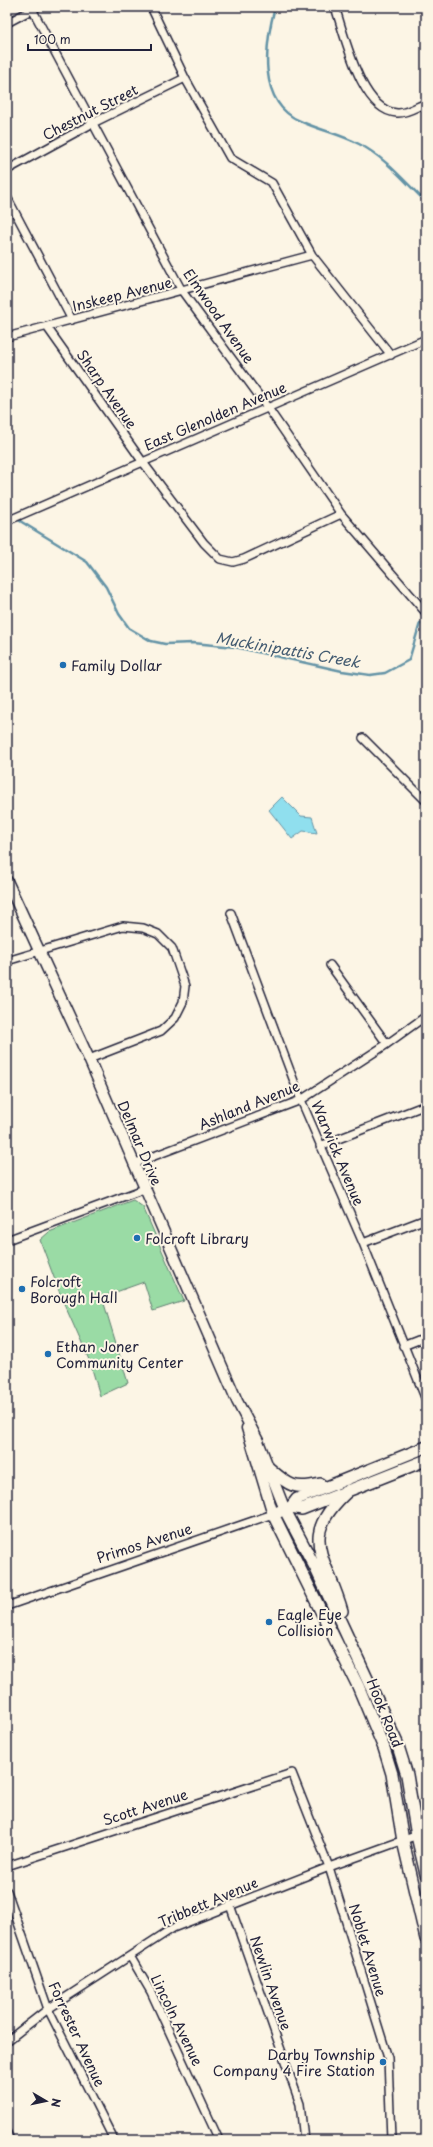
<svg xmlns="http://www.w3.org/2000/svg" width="433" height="2147" font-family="'Playpen Sans',sans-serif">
<rect width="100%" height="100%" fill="#fcf5e5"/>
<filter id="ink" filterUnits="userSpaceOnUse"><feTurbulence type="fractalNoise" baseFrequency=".025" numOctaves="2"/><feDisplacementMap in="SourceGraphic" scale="8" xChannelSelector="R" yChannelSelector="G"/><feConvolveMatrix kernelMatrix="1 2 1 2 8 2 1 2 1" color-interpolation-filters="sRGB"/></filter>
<g filter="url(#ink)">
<path fill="#9adba5" stroke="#5e7e70" d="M133,1200L143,1207L184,1301L153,1311L144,1282L102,1297L128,1383L100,1396L90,1362L62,1299L40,1240L49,1232Z"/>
<path fill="#90dfee" stroke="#6493a6" d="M282,797L301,816L312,817L317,833L303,831L292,839L269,810Z"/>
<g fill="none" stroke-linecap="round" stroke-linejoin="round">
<path stroke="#6493a6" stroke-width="2.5" d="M275,7C265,44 257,102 300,121C319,130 340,134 359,144C385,157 406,183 426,202
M7,513L87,562L106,587L119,614L129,628L151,641L165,644L193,643L235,647L342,671L370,675L385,673L409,660L420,623
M426,552C420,562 423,572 426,583"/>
<g stroke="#22223b" stroke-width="10">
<path id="street" d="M31,7L182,291L268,408L341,514L426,613
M151,7L185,78L230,158L272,183L312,255L391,355
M335,7C345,36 361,111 397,113C406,114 418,106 426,103
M7,23L37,7
M7,170L93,123L185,78
M7,197L72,320
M47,327L142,461L204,543L220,559L233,562L244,559L341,514
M7,337L312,255
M7,521L426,339
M363,738L426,801
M231,913L301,1100L363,1243L426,1400
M7,961L123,926L143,928L158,934L172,948L185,986L183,1002L175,1018L161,1031L89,1059
M330,965L387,1044
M320,1146L426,1105
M133,1164L301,1100L387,1044L426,1016
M7,1240L144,1189
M363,1243L426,1219
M403,1346L426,1337
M7,1606L273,1514
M7,1866L292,1773L329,1867L388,2058L391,2140
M7,1891L48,2009L114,2140
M230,1905L300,2104L304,2140
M130,1956L151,1992L219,2140
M7,2041L48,2009L173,1928L329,1867L426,1832
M7,2133L10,2140"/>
</g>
<g stroke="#22223b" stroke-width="13">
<path id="secondary" d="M7,881L89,1059L237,1401L258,1441L285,1510
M247,1428L273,1514"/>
</g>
<g stroke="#22223b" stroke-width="14">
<path id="primary" d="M426,1447L297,1499L291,1507L273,1514L358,1686L384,1748L392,1774L403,1841L426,1939
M270,1469C289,1486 295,1490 320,1484
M291,1507L302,1509L426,1460
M285,1510L316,1569L397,1743L407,1775L417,1836L426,1874
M342,1611C326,1554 296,1538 349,1490"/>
</g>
<use href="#street" stroke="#fcf5e5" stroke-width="7"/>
<use href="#secondary" stroke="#fcf5e5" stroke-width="10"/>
<use href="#primary" stroke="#fcf5e5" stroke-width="11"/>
</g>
</g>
<g fill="#1f6fb2" stroke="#fcf5e5" stroke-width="1.5">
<circle cx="63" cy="665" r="4"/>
<circle cx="137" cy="1238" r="4"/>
<circle cx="22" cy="1289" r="4"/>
<circle cx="48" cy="1354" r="4"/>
<circle cx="269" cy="1622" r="4"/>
<circle cx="383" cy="2062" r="4"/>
</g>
<g text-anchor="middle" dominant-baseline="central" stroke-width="4" stroke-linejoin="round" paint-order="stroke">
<g font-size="14" fill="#22223b" stroke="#fcf5e5">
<text transform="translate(90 112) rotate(-27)">Chestnut Street</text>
<text transform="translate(122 294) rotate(-14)">Inskeep Avenue</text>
<text transform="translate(219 316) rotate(55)">Elmwood Avenue</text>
<text transform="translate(107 389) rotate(55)">Sharp Avenue</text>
<text transform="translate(215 416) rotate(-23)">East Glenolden Avenue</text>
<text transform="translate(249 1105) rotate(-22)">Ashland Avenue</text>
<text transform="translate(140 1143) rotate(67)">Delmar Drive</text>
<text transform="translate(338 1153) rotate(67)">Warwick Avenue</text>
<text transform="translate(144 1543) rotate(-18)">Primos Avenue</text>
<text transform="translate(385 1713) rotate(68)">Hook Road</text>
<text transform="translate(145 1807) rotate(-18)">Scott Avenue</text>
<text transform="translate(208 1902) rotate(-23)">Tribbett Avenue</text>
<text transform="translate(368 1950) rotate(73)">Noblet Avenue</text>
<text transform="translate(271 1983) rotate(71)">Newlin Avenue</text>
<text transform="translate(177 2020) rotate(64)">Lincoln Avenue</text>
<text transform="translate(77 2034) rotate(65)">Forrester Avenue</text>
</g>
<g font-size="14" fill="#22223b" stroke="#fcf5e5" text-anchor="start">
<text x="71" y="665">Family Dollar</text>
<text x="145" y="1238">Folcroft Library</text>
<text x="30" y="1281">Folcroft<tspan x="30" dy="16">Borough Hall</tspan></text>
<text x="56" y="1346">Ethan Joner<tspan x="56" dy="16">Community Center</tspan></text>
<text x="277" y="1614">Eagle Eye<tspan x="277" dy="16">Collision</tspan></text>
<text x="375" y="2054" text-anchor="end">Darby Township<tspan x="375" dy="16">Company 4 Fire Station</tspan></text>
</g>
<g font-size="15" font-style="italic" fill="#435b71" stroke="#fcf5e5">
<text transform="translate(288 649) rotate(10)">Muckinipattis Creek</text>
</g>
</g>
<rect width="433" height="2147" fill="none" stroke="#fcf5e5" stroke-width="24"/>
<rect x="12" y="12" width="409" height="2123" fill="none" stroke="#22223b" stroke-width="1.5" filter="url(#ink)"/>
<g transform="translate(46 2101) rotate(99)" stroke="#fcf5e5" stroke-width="3" paint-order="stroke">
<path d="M0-3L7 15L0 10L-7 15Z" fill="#22223b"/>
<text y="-6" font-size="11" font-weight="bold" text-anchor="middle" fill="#22223b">N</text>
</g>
<path d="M28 44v6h123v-6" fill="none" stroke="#22223b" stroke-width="2"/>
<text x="34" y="44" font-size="12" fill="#22223b" stroke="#fcf5e5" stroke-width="3" paint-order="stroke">100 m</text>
</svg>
